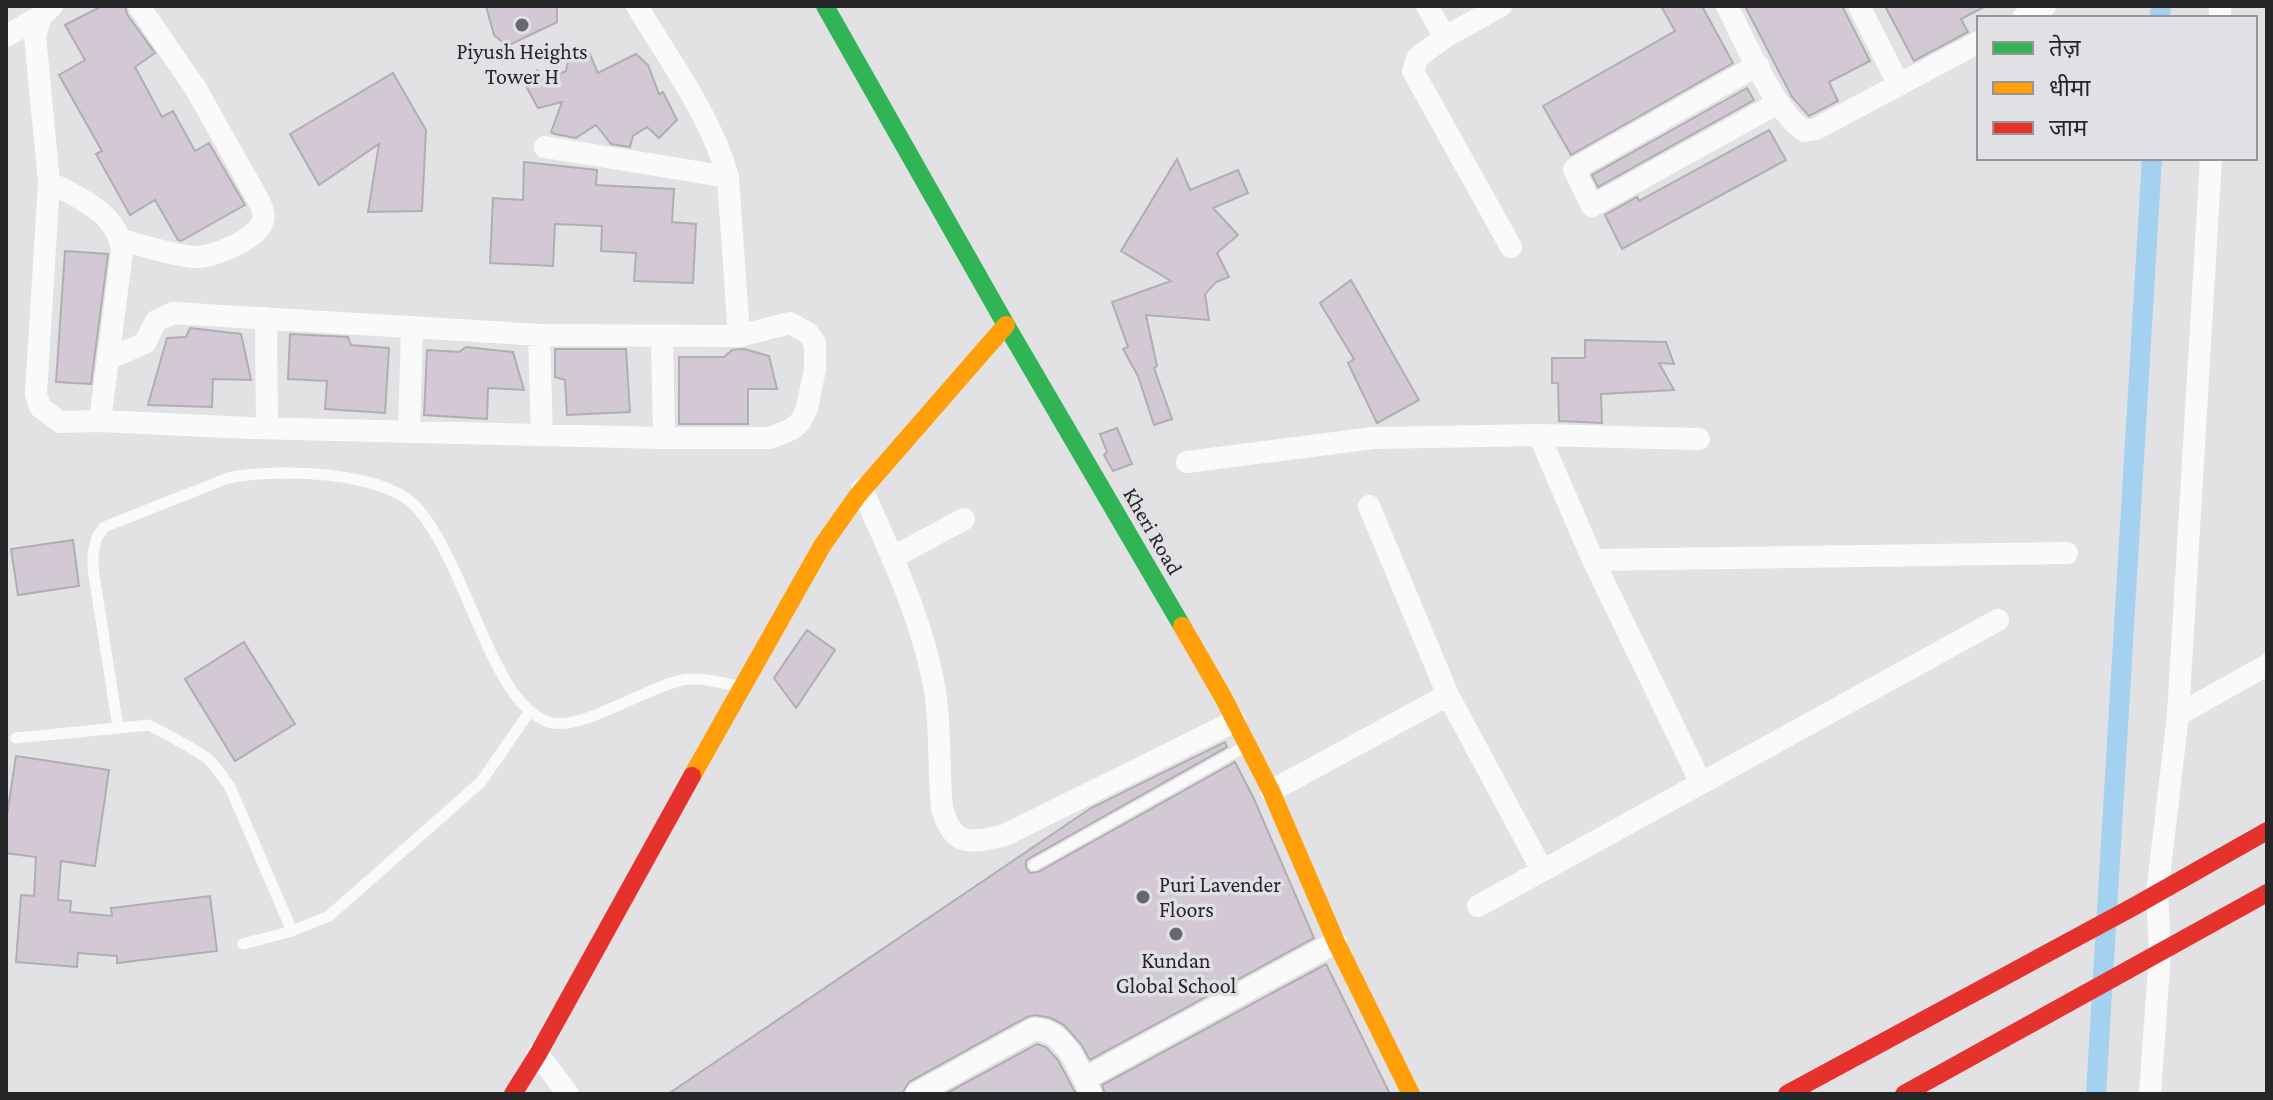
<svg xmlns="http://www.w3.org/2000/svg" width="2273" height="1100" font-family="'Crimson Pro','Noto Sans Devanagari',serif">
<rect width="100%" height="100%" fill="#e2e1e3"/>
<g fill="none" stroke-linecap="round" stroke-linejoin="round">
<path stroke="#a4d1ef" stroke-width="20" d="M2160,18L2161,6
M2096,1094L2152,158"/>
</g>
<path fill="#d2c9d5" stroke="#afaeb0" stroke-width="2" d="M102,6H125L127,14L155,53L135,67L162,117L173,111L195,151L209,143L245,205L181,241L178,240L155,200L130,215L96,154L102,151L59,75L85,60L65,25Z
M486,6H557V22L507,46L494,35Z
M1661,6H1702L1733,63L1571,155L1543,106L1675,31Z
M1745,6H1842L1870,61L1829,82L1838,101L1809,116L1792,97Z
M1885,6H1986L1961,19L1968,32L1914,61Z
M588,50L598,73L636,54L648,65L659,94L663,92L677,120L659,138L647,127L633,136L630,147L611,144L596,125L576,138L555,134L551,132L562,102L538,108L526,86L537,70L551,77L566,71L570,51Z
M393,73L426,130L422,211L368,212L379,144L319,185L290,134Z
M1747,88L1754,100L1598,187L1592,175Z
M1769,130L1786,160L1622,249L1605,215L1637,197L1639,201Z
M1177,159L1190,190L1238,170L1248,193L1213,208L1238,235L1217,253L1229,277L1216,282L1205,294L1209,320L1146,315L1157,366L1154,368L1172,419L1154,425L1138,376L1123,349L1128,347L1112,302L1171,281L1121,251Z
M524,162L597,170L596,185L674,189L672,222L696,224L693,283L634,281L636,253L601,251L602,226L555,224L553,266L490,263L493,198L523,200Z
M65,251L108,254L91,384L56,382Z
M1351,280L1419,400L1377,423L1348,363L1354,359L1320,303Z
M190,328L241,334L251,380L213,379L212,407L148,405L167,338L186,337Z
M290,334L348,337L351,345L389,348L385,413L325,409L327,381L288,379Z
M1585,340L1666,342L1674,364L1659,363L1674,390L1601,394L1602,423L1559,421L1558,383H1552V358H1585Z
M466,347L513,352L524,390L488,388L487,419L424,415L427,350L459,352Z
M555,349H626L630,412L567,415L565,380L555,377Z
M744,349L769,356L777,389H748V424H679V357H724L732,350Z
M1117,428L1132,464L1113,471L1104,455L1107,452L1100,434Z
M73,540L79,586L18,595L11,549Z
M807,630L835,650L796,708L774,678Z
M244,642L295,724L235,761L185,679Z
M1225,742L1227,747L1030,858L1026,861V868L1030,873L1038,872L1235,762L1254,799L1314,938L1090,1060L1081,1044L1064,1025L1051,1018L1035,1015L1027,1017L909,1082L902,1094H668L1091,808Z
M16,756L109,770L95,866L61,861L58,900L71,901L70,912L112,916L111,908L210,896L217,951L117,963V956L78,953L77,967L16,962L21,895L34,896L36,857L6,853V822Z
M1326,964L1390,1094H1105L1102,1085Z
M1037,1044L1046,1047L1058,1060L1076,1094H945Z"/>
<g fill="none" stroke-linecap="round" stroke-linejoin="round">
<path stroke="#fbfafb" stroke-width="11" d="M118,727L93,569V553L97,537L104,527L228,478C275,468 387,470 419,510C449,546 471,613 493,657C505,681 520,710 546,721C577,735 647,686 683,680C701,677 719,682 737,686
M16,738L149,725L188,746L207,758L218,770L230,787L292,931
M1034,865L1244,747
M243,944L292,931L329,916L481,782L530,711"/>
<path stroke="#fbfafb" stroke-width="22" d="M52,6L41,16L35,36L49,182L36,394L40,407L60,422L100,421L249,428L664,438H770L792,429L801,421L807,408L815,369V343L808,333L790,323L739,336L542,335L173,313L156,321L145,343L108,359
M637,6C669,60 711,116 728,177L739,336
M1427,6L1445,37L1501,6
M1727,6C1743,37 1776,115 1805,131L1816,129L1979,42
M1859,6L1899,85
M2023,18L2045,6
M2220,18V6
M6,36L41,16
M1445,37L1418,57L1413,71L1511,247
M1758,65L1574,169L1592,206L1778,103
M545,147L728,177
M49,182C79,198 119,213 122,252L100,421
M121,240C145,246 170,255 194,257C212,258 258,239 263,221C265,215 262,208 260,203L196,89L139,6
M266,318L267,428
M539,335L542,435
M662,337L664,438
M409,432L412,329
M1539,435L1593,560L1701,783
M1187,462L1373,438L1539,435L1699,439
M862,489C891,555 923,620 935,691C941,729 938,770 942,808C953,848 970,843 1005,835L1235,721
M1369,506L1448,695L1542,870
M892,558L964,519
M1593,560L2067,553
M2178,715L2267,665
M1271,791L1448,695
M1478,906L1998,620
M538,1054L568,1094
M1084,1079L1336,942
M916,1094L1034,1029C1065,1029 1079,1069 1091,1094
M2150,1094L2160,953L2157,894L2178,715L2211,158"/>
<path stroke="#30b455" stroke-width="18" d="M825,6L1006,325L1182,626"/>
<path stroke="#ff9f0a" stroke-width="18" d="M1182,626L1223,697L1271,791L1336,942L1411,1094
M692,776L822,546L858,495L1006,325"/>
<path stroke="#e5322d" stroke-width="18" d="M513,1094L538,1054L692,776
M1787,1094L2133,907L2267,831
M1904,1094L2267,893"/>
</g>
<g fill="#686769" stroke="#e1e0e4" stroke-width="3">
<circle cx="522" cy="25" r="8"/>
<circle cx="1143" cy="897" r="8"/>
<circle cx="1176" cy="934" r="8"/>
</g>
<g text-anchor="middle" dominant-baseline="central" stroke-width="7" stroke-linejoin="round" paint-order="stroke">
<g font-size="22" fill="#262628" stroke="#e1e0e4">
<text x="522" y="51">Piyush Heights<tspan x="522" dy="25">Tower H</tspan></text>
<text x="1159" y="884" text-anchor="start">Puri Lavender<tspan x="1159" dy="25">Floors</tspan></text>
<text x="1176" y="960">Kundan<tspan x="1176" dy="25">Global School</tspan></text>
</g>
<g font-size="22" fill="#262628" stroke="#e1e0e4">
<text transform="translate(1153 531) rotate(60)">Kheri Road</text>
</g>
</g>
<rect width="2273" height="1100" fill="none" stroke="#262628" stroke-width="16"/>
<rect x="1977" y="16" width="280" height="144" fill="#e1e0e4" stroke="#969699" stroke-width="2"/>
<rect x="1993" y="42" width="40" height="12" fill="#30b455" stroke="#969699" stroke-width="2"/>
<text x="2049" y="56" font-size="24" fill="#262628">तेज़</text>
<rect x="1993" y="82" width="40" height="12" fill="#ff9f0a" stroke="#969699" stroke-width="2"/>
<text x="2049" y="96" font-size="24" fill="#262628">धीमा</text>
<rect x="1993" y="122" width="40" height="12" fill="#e5322d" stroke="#969699" stroke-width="2"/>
<text x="2049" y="136" font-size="24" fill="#262628">जाम</text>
</svg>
